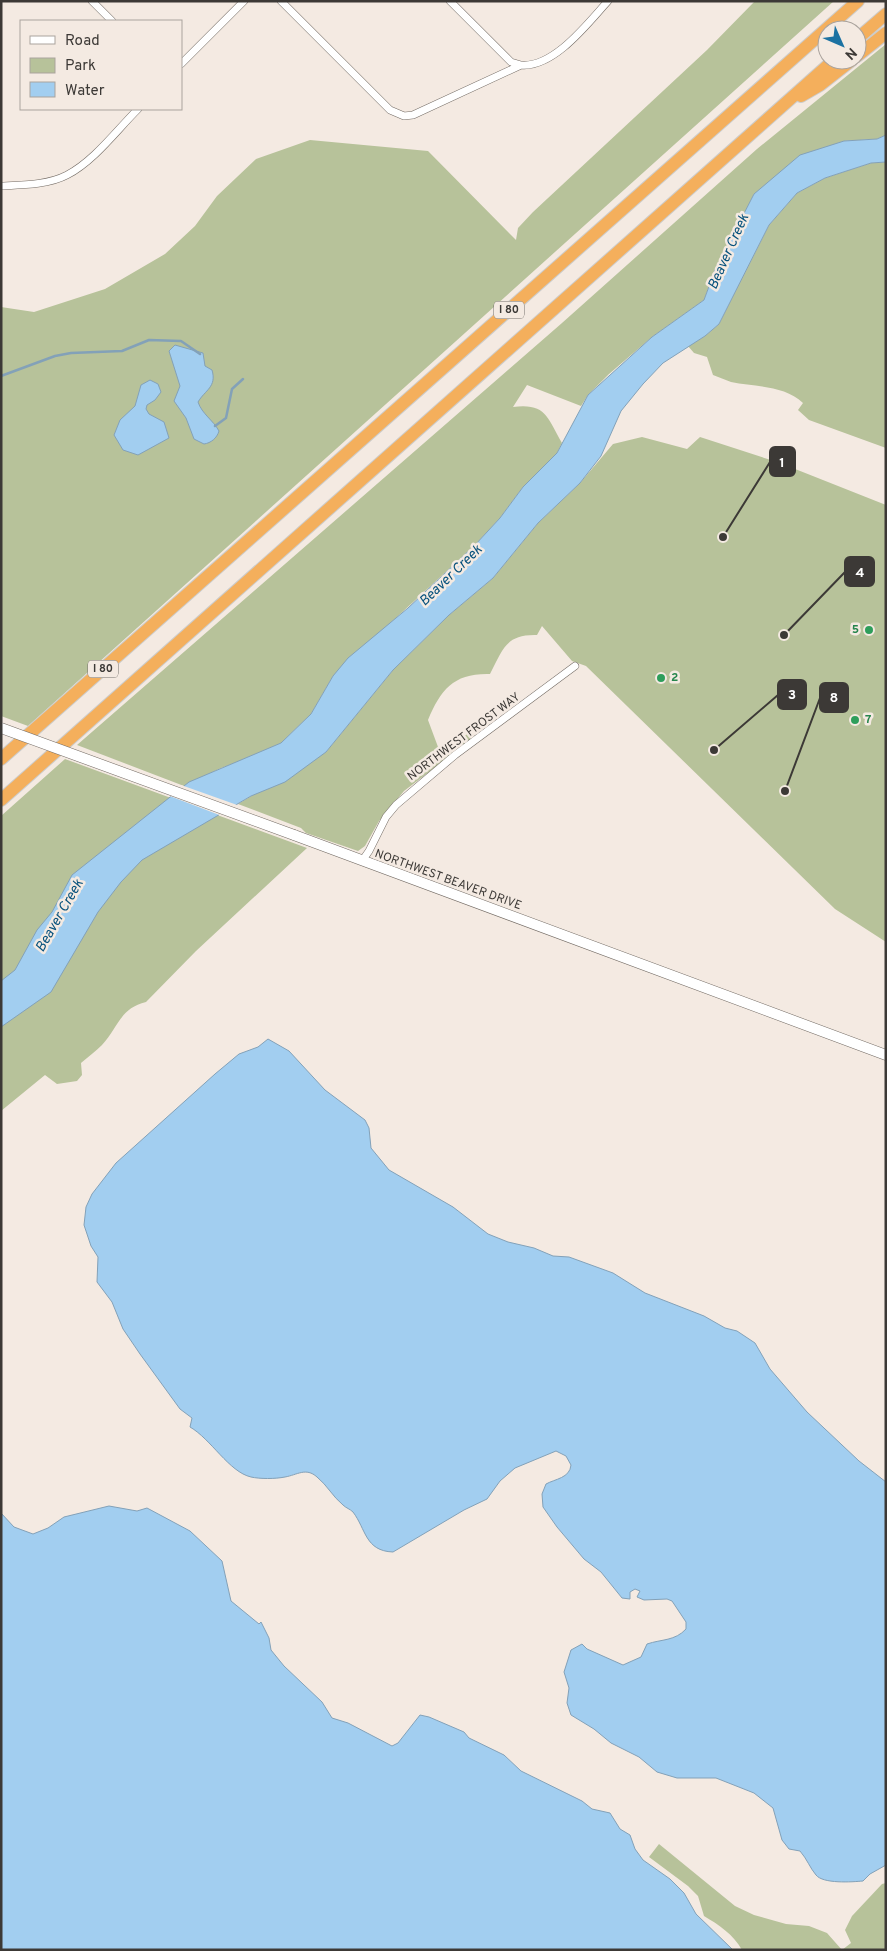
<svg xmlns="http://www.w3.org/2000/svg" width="887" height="1951" font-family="Overpass,sans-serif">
<rect width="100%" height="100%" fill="#f4eae2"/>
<path fill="#b7c29a" d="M755,1H834L28,726L1,716V307L34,312L105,289L165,254L195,226L217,196L256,159L310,140L428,151L516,240L518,228L533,212L707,50Z
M886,44V135L877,139L844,141L754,194L715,270L704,300L652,337L609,374L588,395L581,406L527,385L513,407C546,403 547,417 562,443L557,453L523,487L500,518L475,545L333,676L311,714L281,743L252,757L221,768L184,786L77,745L562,323L757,149Z
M886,162V448L809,420L798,410L803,403C784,385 755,387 731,382C725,380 719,377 713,375L707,357L694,353L688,346L705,336L719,324L769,225L797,193L825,178L871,163Z
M642,437L687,449L700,437L780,463L886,505V942L835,909L586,666L572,661L542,626L537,635C506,634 503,649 490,674C454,673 441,689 428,720L441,755L471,731L475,737L404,791L379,821L365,846L358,851L306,833L301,828L238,804L326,752L393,670L449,615L493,578L538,523L580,483L613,444Z
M65,759L307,848L196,951L146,1002C120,1008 118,1028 102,1045C96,1051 88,1057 81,1063L82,1075L77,1081L57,1084L45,1075L1,1111V816Z
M659,1844L735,1906L754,1915L786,1924L809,1926L827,1933L842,1950L851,1943L845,1930L852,1916L882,1884L886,1883V1950H742C733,1934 719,1925 704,1916L698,1896L688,1886L649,1857Z"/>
<path fill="#a2cef0" stroke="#83a1b8" d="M886,135V162L871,163L825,178L797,193L769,225L719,324L705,336L663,363L643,384L621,411L601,456L580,483L538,523L493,578L449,615L393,670L326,752L285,782L251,796L142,860L121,882L98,912L51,992L1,1027V981L15,970L37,930L52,912L72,875L189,782L281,743L311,714L333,676L348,658L408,608L475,545L500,518L523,487L557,453L588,395L652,337L704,300L715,270L754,194L800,155L844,141L877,139Z
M175,345L203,353L205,366L212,370C217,387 205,390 198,402C202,414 213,420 219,431C217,438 211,443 204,444L194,439L186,418L174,401L180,386L169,351Z
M150,380L158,384L161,392L155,400L147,405L146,409L149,414L164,422L169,438L138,455L123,450L114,435L120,420L135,406L141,385Z
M268,1039L289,1051L325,1090L365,1120L369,1128L371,1148L389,1170L453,1207L488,1234L508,1242L534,1248L553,1256L569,1257L613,1273L645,1293L704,1316L725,1328L737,1331L755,1343L770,1369L807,1412L859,1461L886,1482V1865L870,1874L863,1881C852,1882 823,1884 816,1875C810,1868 807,1859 800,1851L789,1849L782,1840L773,1808L754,1793L716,1778H677L657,1772L639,1757L611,1743L594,1729L571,1715L567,1703L569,1688L564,1672L571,1650L582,1644L587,1649L623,1665L641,1657L647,1644C662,1639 675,1641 686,1629V1622L672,1601L667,1599L644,1600L637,1597L640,1591L635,1589L630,1592V1599L622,1598L601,1572L584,1559L557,1527L543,1507L542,1494L546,1484C555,1479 570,1478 571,1465L566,1456L556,1451L515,1468L500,1481L487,1499L464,1510L393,1552C365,1551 366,1529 353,1512C350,1509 346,1508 343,1505C333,1497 327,1485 317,1477C306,1467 297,1475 285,1477C275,1479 260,1479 251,1477C229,1472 211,1439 190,1427L192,1418L180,1409L140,1354L123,1329L112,1302L97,1282L98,1257L91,1246L84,1225L86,1207L92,1194L116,1163L215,1074L239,1054L258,1047Z
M109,1506L137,1511L147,1508L190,1531L222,1561L231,1601L259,1624L261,1622L269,1638L271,1650L284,1666L322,1702L332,1718L348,1723L392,1746L398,1743L420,1715L429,1717L464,1732L469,1738L504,1755L521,1771L582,1801L592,1809L610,1813L620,1829L630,1835L635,1849L643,1860L670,1879L684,1893L696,1914L733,1950H1V1513L14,1527L33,1534L48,1528L64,1517Z"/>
<path fill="#f4eae2" d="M181,785L240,806L222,816L167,795Z"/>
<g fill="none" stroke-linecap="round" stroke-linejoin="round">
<path stroke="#83a1b8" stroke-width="2.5" d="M1,376L55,356L71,353L122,351L149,340L181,341L200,354
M215,426L226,418L232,389L243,379"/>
<g stroke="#736b64" stroke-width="8">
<path id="street" d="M92,1L112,21
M281,1L390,110L404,116L413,115L521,65C554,68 588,23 608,1
M450,1L511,62L521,65
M181,64L244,1
M1,186C22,185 48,185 67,175C94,161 116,131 138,109
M362,861L369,851L386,817L396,805L455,755L575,666"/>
</g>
<g stroke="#736b64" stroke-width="11">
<path id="secondary" d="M294,835L886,1055"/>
</g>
<g stroke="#cccccb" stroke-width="14">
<path id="highway" d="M857,39L886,14
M857,56L886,33
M801,96L820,85L852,60
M1,759L858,1
M1,800L834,60"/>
</g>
<use href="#street" stroke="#fff" stroke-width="7"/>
<use href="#secondary" stroke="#fff" stroke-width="10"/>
<use href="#highway" stroke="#f4af5c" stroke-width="12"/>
<g stroke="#736b64" stroke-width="11" stroke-linecap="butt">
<path id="secondary-bridge" d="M1,728L294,835"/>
</g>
<use href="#secondary-bridge" stroke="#fff" stroke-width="10"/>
</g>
<g fill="#2e9e5b" stroke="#f4eae2" stroke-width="2">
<circle cx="869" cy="630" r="5"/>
<circle cx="661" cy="678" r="5"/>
<circle cx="855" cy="720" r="5"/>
</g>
<g text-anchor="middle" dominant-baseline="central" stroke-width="5" stroke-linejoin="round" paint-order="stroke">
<g fill="#f4eae2" stroke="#736e6a" stroke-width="1">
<rect x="494" y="301.5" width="30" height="17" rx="4"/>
<rect x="88" y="660.5" width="30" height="17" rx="4"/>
</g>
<g font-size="11" font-weight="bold" fill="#3c3936">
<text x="509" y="310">I 80</text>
<text x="103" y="669">I 80</text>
</g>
<g font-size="12" font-weight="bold" fill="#27864d" stroke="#f4eae2" text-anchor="start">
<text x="859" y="630" text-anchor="end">5</text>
<text x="671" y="678">2</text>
<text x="865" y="720">7</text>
</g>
<g font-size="12" fill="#3c3936" stroke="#f4eae2">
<text transform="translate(464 737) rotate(-37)">NORTHWEST FROST WAY</text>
<text transform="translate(448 880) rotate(20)">NORTHWEST BEAVER DRIVE</text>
</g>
<g font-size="14" font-style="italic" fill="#06517c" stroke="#f4eae2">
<text transform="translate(729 252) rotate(-66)">Beaver Creek</text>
<text transform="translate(451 576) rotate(-44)">Beaver Creek</text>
<text transform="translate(60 916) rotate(-60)">Beaver Creek</text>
</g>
</g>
<path fill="none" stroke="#3c3936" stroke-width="2" d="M723 537L770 462M784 635L845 572M714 750L778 695M785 791L820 698"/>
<g fill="#3c3936" stroke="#f4eae2" stroke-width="2">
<circle cx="723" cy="537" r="5"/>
<circle cx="784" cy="635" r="5"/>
<circle cx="714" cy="750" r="5"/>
<circle cx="785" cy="791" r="5"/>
</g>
<g fill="#3c3936" stroke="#3c3936" stroke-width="2">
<rect x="770" y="447" width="25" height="29" rx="5"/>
<rect x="845" y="557" width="29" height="29" rx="5"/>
<rect x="778" y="680" width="28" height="29" rx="5"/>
<rect x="820" y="683" width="28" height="29" rx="5"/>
</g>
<g font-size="14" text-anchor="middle" font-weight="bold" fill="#fff">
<text x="782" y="467">1</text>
<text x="860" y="577">4</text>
<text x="792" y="699">3</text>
<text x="834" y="702">8</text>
</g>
<rect width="887" height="1951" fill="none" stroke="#3c3936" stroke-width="5"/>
<rect x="20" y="20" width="162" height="90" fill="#f4eae2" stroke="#aaa39d"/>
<rect x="30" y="36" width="25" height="8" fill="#ffffff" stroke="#aaa39d"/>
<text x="65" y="45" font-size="15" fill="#3c3936">Road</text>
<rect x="30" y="58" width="25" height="15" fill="#b7c29a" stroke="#aaa39d"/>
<text x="65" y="70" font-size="15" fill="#3c3936">Park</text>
<rect x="30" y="82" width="25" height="15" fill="#a2cef0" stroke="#aaa39d"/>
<text x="65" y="95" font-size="15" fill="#3c3936">Water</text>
<g transform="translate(842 45) rotate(135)"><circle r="24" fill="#f4eae2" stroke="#aaa39d"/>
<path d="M0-4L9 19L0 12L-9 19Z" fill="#1c72a2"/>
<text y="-8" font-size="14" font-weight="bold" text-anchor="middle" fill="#3c3936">N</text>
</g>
</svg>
